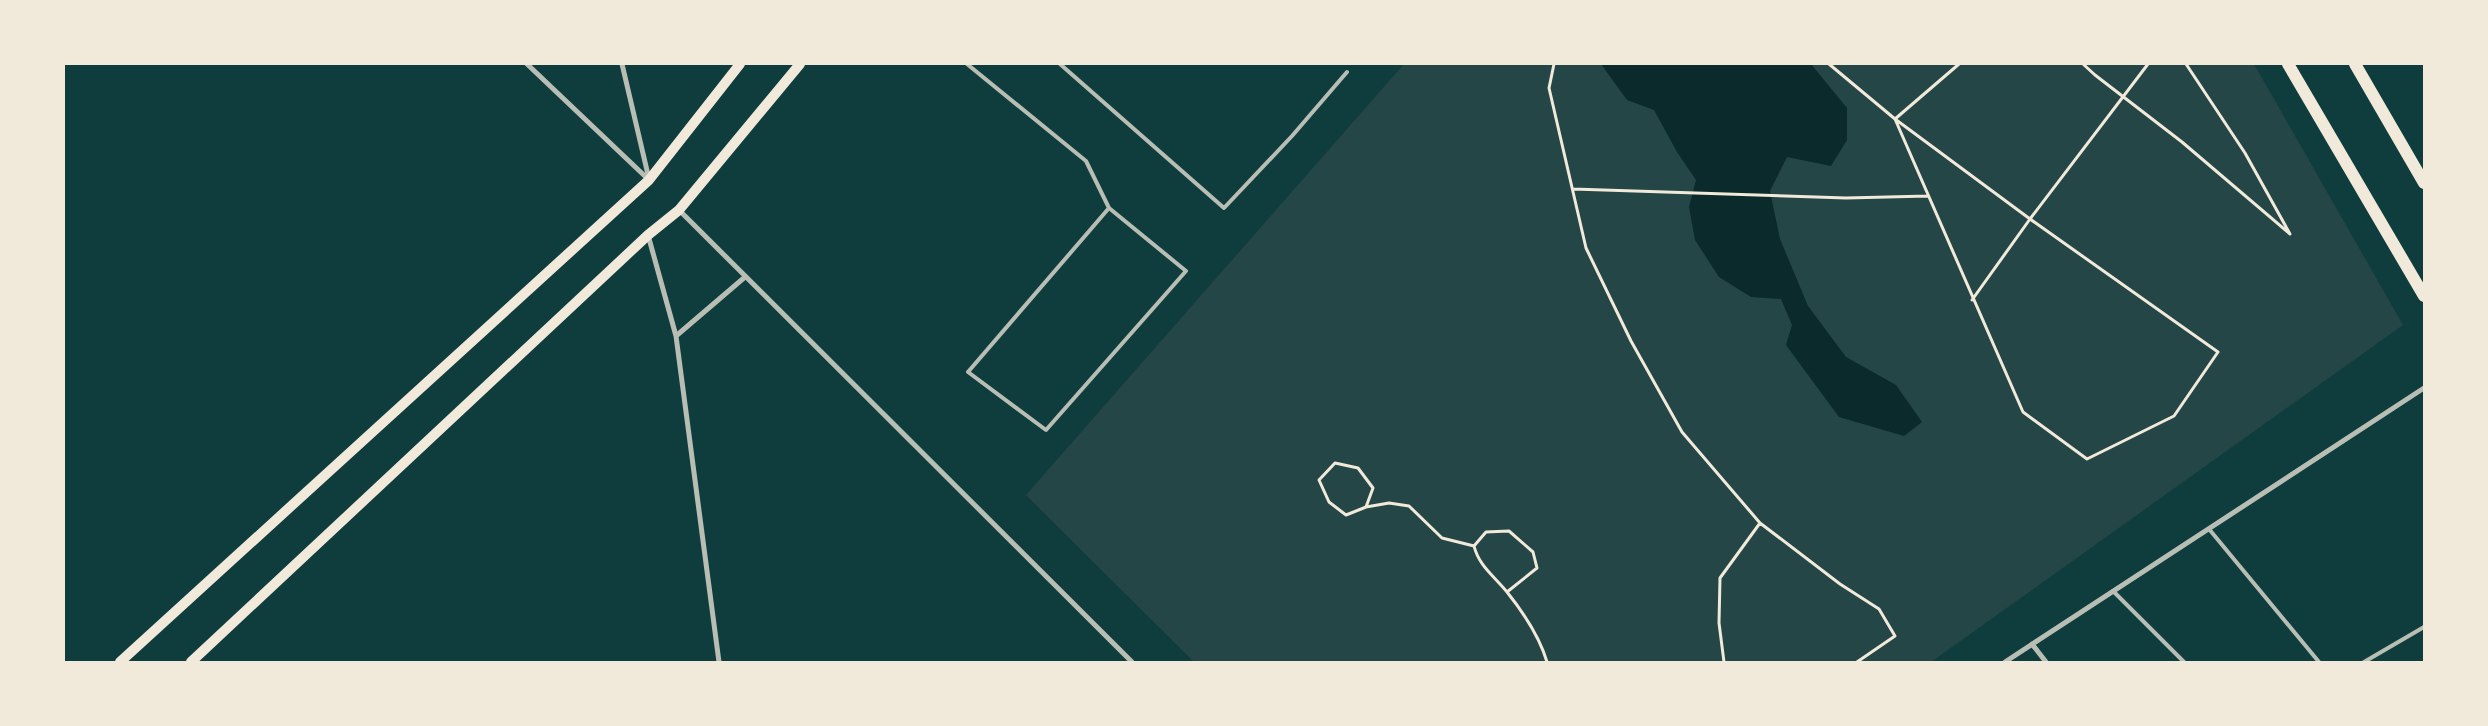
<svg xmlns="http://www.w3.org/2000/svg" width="2488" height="726" font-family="Cabin,sans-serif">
<rect width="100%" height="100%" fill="#0f3d3e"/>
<path fill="#244646" d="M1404,64H2254L2403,325L1931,662H1194L1026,495Z"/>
<path fill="#0a2a2b" d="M1601,64H1811L1847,108V140L1831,166L1787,157L1770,191L1780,239L1808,306L1846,357L1896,385L1922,422L1904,436L1839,417L1786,345L1792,325L1781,299L1751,297L1719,277L1695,240L1689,207L1696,180L1677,152L1654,110L1627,100Z"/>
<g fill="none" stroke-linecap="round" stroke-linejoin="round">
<path stroke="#f1e9da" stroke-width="3" d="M1554,64L1549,88L1586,248L1631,341L1682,432L1760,523L1840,584L1879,609L1895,636L1857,662
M1829,64L1895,119L1959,64
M2083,64L2095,75L2182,142L2290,234L2245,153L2186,64
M1895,119L2030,219L2218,352L2174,416L2087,459L2023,412Z
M1573,189L1846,198L1928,196
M1972,300L2030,219L2148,64
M1366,507L1373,488L1358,468L1335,463L1319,480L1329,502L1346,515L1366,507L1389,503L1409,506L1442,538L1474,546
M1507,592L1537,568L1533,552L1509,531L1486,532L1474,546C1479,566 1494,576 1507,592C1523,612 1540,638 1547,662
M1724,662L1719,623L1720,578L1760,523"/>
<path stroke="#b8beb3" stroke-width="4" d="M967,64L1086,161L1109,208L1186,271L1046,430L968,372L1109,208
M1060,64L1224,208L1292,136L1347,72
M2209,529L2319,662
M2113,591L2184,662
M2364,662L2424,627"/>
<path stroke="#b8beb3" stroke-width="5" d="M527,64L649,180
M622,64L649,179
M679,210L1132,662
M648,235L676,336L719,662
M676,336L745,277
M2032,644L2046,662
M2005,662L2424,388"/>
<path stroke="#f1e9da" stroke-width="10" d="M120,662L649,180L740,64
M191,662L648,235L679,210L800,64"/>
<path stroke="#f1e9da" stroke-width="12" d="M2288,64L2424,296
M2355,64L2424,183"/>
</g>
<rect width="2488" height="726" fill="none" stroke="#f1e9da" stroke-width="130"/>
</svg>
